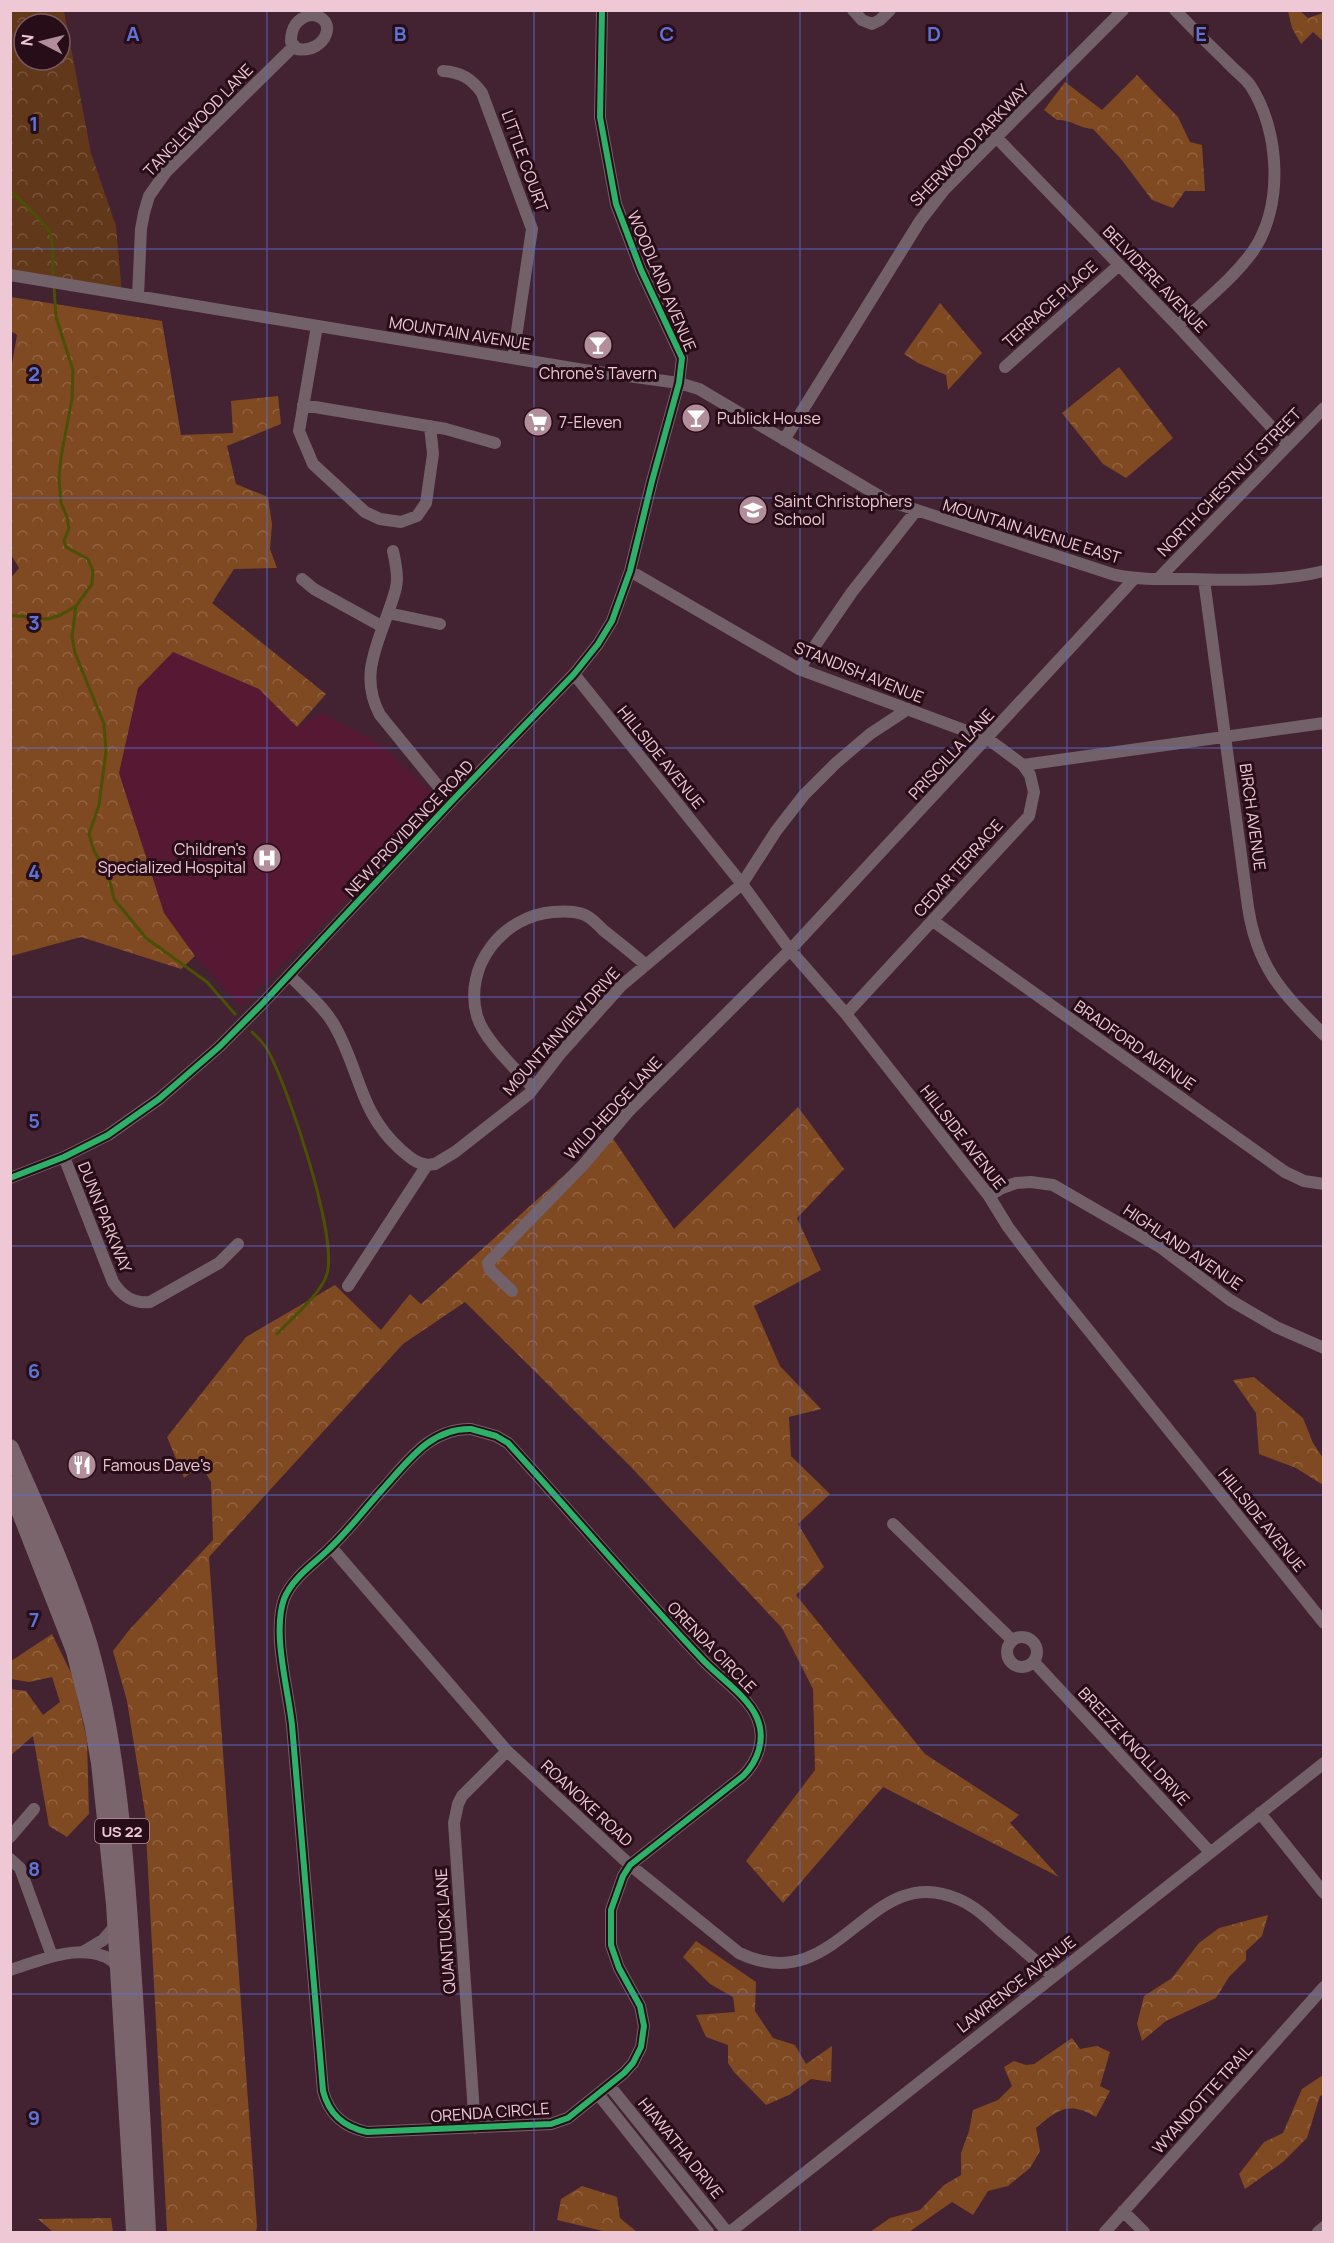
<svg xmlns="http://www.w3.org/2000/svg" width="1334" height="2243" font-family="Manrope,sans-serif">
<defs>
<pattern id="forest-crowns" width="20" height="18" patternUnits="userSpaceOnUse" patternTransform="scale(1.5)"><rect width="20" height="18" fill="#7f4922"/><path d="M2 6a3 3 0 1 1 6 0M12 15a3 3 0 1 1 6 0" fill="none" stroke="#916241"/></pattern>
<pattern id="park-crowns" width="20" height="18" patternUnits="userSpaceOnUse" patternTransform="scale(1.5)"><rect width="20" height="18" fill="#62381b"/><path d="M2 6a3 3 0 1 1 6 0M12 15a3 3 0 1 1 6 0" fill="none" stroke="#79533b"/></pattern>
</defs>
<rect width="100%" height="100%" fill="#432231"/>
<path fill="#571834" d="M173,652L259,689L297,727L321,713L380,744L443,803L241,1006L195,956L164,913L119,773L138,687Z"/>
<path fill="url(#forest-crowns)" d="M1288,11H1300L1308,18L1323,13V41L1313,32L1301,44L1292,28Z
M1137,75L1178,117L1190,142L1202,145L1205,191H1185L1173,208L1152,200L1121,159L1093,129C1078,128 1073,120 1057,120L1044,110L1065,82L1102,110Z
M11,297L162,321L181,435L233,433L231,401L278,396L281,424L227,446L236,484L268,497L272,524L270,549L277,568L234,569L212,603L326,694L297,727L259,689L173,652L138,688L119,773L164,913L195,956L181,969L81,937L11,956L10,579L19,568L10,553V375L17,335L11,331Z
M940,303L982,353L948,390L946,375L918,363L904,354Z
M1119,367L1173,438L1126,478L1103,464L1062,413Z
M798,1107L844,1169L797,1218L821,1270L754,1306L780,1366L821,1409L789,1417L791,1456L830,1494L798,1524L824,1567L796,1595L925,1754L1019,1815L1010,1823L1059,1877L883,1787L783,1903L746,1861L815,1770L813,1689L782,1628L630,1466L465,1302L403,1344L209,1557L257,2226L256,2232H167L145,1813L127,1701L113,1651L130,1629L213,1540L211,1482L201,1465L184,1478L167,1437L246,1337L335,1285L381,1330L410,1294L421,1304L610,1134L674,1229Z
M1254,1377L1303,1418L1313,1443L1323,1458V1485L1296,1468L1259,1454L1256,1413L1233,1380Z
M52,1634L73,1677L87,1741L89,1814L67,1837L49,1826L33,1736L11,1755V1689L26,1691L43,1715L60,1702L52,1677L29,1682L11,1679V1661Z
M1268,1915L1262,1936L1246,1951V1960L1229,1977L1216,1998L1166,2021L1142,2041L1137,2024L1144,1996L1172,1978L1199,1943L1219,1928Z
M696,1941L756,1982L755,2011L773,2038L795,2045L806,2064L832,2046L831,2082L811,2079L789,2095L766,2105L734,2072L728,2063V2045L706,2037L696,2015L735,2012L733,1997L710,1984L683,1957Z
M1072,2038L1080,2049L1097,2046L1110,2052L1100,2086L1110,2091L1096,2117C1069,2101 1058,2109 1036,2128L1040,2151L1030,2168L1008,2186L988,2191L973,2215L952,2202L909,2232H870L890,2218L920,2210L944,2185L961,2175V2153L969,2131L973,2110L998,2100L1012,2086L1004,2067L1014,2061L1026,2065L1034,2064Z
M1323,2075V2095L1320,2096L1307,2138L1283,2162L1245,2189L1239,2174L1264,2142L1283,2133L1302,2089Z
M582,2186L617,2197L620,2218L637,2232H607L557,2220L561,2199Z
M111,2218L113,2232H53L38,2219Z"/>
<path fill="url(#park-crowns)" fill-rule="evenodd" d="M10,11H64L91,153L116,226L122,294L11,275ZM24,24H60V60H24Z"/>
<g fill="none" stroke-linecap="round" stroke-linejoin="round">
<path stroke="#4a5004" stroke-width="3" d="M10,190C20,201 46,223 50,233C54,244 53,266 53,277
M54,287L56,317L73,370L72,399L61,457L59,478L61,503L67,517L69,528L64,541L66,547L88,559L93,571L92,584L76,606L72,636L75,653L104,724L106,751L99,805L89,834L94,851L108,874L114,899L146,938L207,982L235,1014
M10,616C21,615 30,618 40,619C54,620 65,613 76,606
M252,1032C257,1037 263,1042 267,1049C288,1086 338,1236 327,1274C321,1294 292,1318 277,1334"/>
<path stroke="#726168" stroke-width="12" d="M853,10L862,20L872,24L880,20L890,10
M1175,10C1192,28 1209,45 1227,62C1234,70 1244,77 1250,85C1280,130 1284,206 1253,251C1233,279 1203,302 1178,326
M310,15C340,16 327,54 297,49L291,42C291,28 296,19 310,15Z
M443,71C461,72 472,79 482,93L532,229L513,358
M997,138L1178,326L1288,445
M10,275L584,370L679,383L699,389L886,500L1115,575C1140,580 1164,579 1189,579C1234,580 1280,582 1324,571
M138,296L141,229L144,213L149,196L166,172L293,47
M317,326L299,431L313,464L365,512L380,519L401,522L417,516L426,503L433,454L430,426
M1005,367L1118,266
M303,405L446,429L495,443
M784,440L920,221L944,190L1123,10
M393,551C395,560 397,570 397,579C397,589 393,598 390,607C377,646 359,676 380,715L451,802
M630,571L799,669L988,739L1023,765L1030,775L1034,792L1029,816L846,1014
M302,579L314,589L383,627
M1158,579L1324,408
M1204,580L1248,907C1257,968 1283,993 1324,1035
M388,613L440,624
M799,669L852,592L915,512
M574,674L742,884L790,950L846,1014L989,1196L1008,1227L1045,1276L1324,1623
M1023,765L1324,723
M933,921L1285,1172L1304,1181L1324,1184
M289,975C304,990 322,1005 333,1023C360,1068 358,1111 400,1149C408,1156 415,1163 427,1165
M533,1088C516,1069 484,1040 477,1016C463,966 503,916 553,912C563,911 576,911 585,915C592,918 598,925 603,930C617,941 632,953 646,965
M64,1157L113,1282C122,1296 133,1304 150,1302L219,1263L238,1244
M10,1178L64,1157L108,1135L159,1099L219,1047L263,1003L451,802L574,674L598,644L612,621L630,571L652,481L679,383L682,358L641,270L616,204L600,117L602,10
M989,1196L1002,1188L1016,1183L1031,1182L1053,1185L1160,1247L1230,1300L1276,1327L1324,1348
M348,1286L427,1165L435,1164L455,1152L529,1094L560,1054L621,986L742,884L776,831L804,795L836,763L870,734L908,709
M512,1291L490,1270L488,1263L584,1164L628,1112L790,950L1134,579
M471,1429L496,1436L508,1443C573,1514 635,1588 701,1658C717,1676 748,1696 757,1718C766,1739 758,1761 743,1776L630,1865L623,1876L611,1910V1945L619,1968L640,2006L644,2026L641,2047L633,2063L624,2073L568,2118L551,2124L367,2132C343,2127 329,2114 323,2091C313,1969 303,1847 292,1725C288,1688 272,1633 284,1599C292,1578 314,1564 329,1549C348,1531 364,1510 381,1491C407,1463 429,1428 471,1429Z
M893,1524L1012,1640
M331,1547L507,1751L630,1865L739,1953C840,2001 868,1859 958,1899C975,1906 988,1919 1001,1931C1019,1946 1036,1961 1053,1976
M1007 1652a15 15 0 1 1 30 0a15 15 0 1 1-30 0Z
M1034,1662L1210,1852
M1260,1813L1324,1893
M10,1837L34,1809
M10,1859L20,1868L52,1956
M83,1952L103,1940L116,1925
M10,1970C39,1961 73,1945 103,1956C109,1957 114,1963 119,1966
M609,2085L727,2232
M598,2094L708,2232
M475,2128L454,1823L458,1804L462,1796L507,1751
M1123,2211L1144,2232
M730,2232L1324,1763
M1105,2232L1324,1987
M1318,2232L1324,2227"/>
<path stroke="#7a656d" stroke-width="18" d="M10,1448C38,1513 69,1578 89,1646C118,1750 125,1858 132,1965C138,2054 143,2143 147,2232
M10,1485L75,1651L93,1723L100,1763L115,1904L135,2232"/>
<g stroke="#270d17" stroke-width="10">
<path id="cycleway" d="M10,1178L64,1157L108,1135L159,1099L219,1047L263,1003L451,802L574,674L598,644L612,621L630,571L652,481L679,383L682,358L641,270L616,204L600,117L602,10
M471,1429L496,1436L508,1443C573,1514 635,1588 701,1658C717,1676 748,1696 757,1718C766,1739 758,1761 743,1776L630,1865L623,1876L611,1910V1945L619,1968L640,2006L644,2026L641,2047L633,2063L624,2073L568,2118L551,2124L367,2132C343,2127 329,2114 323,2091C313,1969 303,1847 292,1725C288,1688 272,1633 284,1599C292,1578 314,1564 329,1549C348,1531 364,1510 381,1491C407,1463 429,1428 471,1429Z"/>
</g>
<use href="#cycleway" stroke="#2db169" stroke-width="6"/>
</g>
<path fill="none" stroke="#5c73d7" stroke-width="1.5" stroke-opacity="0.55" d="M267,10V2232M534,10V2232M800,10V2232M1067,10V2232M10,249H1324M10,498H1324M10,748H1324M10,997H1324M10,1246H1324M10,1495H1324M10,1745H1324M10,1994H1324"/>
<defs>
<g id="bar-disc" transform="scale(1.5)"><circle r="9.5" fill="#b28e9b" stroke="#270d17"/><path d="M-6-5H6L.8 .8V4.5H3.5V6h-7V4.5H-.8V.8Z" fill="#fff"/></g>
<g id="supermarket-disc" transform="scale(1.5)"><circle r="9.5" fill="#b28e9b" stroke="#270d17"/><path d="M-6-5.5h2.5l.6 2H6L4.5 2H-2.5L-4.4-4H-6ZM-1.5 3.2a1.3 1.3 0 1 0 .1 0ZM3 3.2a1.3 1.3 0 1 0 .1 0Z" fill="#fff"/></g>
<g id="school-disc" transform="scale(1.5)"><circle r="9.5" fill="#b28e9b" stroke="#270d17"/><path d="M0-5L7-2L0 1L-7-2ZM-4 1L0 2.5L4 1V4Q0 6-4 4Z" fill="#fff"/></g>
<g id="hospital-disc" transform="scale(1.5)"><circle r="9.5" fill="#b28e9b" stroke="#270d17"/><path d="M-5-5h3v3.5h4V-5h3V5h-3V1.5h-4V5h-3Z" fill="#fff"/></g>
<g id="restaurant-disc" transform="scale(1.5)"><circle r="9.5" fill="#b28e9b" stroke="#270d17"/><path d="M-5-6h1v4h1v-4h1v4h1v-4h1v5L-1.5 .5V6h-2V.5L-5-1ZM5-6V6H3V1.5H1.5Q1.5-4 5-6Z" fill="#fff"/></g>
</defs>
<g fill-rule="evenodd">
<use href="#bar-disc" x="598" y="345"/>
<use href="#bar-disc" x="696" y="418"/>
<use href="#supermarket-disc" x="538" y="422"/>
<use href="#school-disc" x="753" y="510"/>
<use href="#hospital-disc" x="267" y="858"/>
<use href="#restaurant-disc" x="82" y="1465"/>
</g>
<g text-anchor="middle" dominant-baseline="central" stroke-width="6" stroke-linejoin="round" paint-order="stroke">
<rect fill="#270d17" stroke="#b2909b" stroke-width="1.5" x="95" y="1819" width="54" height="24" rx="4.5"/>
<g font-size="15" font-weight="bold" fill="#eec8d4">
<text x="122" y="1831">US 22</text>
</g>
<g font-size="16" fill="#eec8d4" stroke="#270d17">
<text transform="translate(198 120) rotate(-46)">TANGLEWOOD LANE</text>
<text transform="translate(969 145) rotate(-46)">SHERWOOD PARKWAY</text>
<text transform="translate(525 161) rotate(70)">LITTLE COURT</text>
<text transform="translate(1155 279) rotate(46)">BELVIDERE AVENUE</text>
<text transform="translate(662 281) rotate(67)">WOODLAND AVENUE</text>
<text transform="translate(1050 304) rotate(-42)">TERRACE PLACE</text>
<text transform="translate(460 333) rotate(9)">MOUNTAIN AVENUE</text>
<text transform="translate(1229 482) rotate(-46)">NORTH CHESTNUT STREET</text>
<text transform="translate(1032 531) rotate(17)">MOUNTAIN AVENUE EAST</text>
<text transform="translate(859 672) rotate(22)">STANDISH AVENUE</text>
<text transform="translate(951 754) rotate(-47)">PRISCILLA LANE</text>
<text transform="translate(661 757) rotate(51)">HILLSIDE AVENUE</text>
<text transform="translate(1253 817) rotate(82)">BIRCH AVENUE</text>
<text transform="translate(409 828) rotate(-47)">NEW PROVIDENCE ROAD</text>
<text transform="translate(958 868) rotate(-48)">CEDAR TERRACE</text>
<text transform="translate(561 1031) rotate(-48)">MOUNTAINVIEW DRIVE</text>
<text transform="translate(1135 1045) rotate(35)">BRADFORD AVENUE</text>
<text transform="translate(613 1108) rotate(-47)">WILD HEDGE LANE</text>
<text transform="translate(963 1137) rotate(52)">HILLSIDE AVENUE</text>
<text transform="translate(105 1217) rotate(68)">DUNN PARKWAY</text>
<text transform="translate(1183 1247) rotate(34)">HIGHLAND AVENUE</text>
<text transform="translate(1262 1520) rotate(51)">HILLSIDE AVENUE</text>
<text transform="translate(712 1647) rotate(46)">ORENDA CIRCLE</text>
<text transform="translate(1134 1746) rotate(47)">BREEZE KNOLL DRIVE</text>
<text transform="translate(587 1803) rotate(43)">ROANOKE ROAD</text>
<text transform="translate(445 1931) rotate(-94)">QUANTUCK LANE</text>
<text transform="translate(1016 1984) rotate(-38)">LAWRENCE AVENUE</text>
<text transform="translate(1202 2099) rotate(-48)">WYANDOTTE TRAIL</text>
<text transform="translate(490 2112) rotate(-4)">ORENDA CIRCLE</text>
<text transform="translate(681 2148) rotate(51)">HIAWATHA DRIVE</text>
</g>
<g font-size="16" fill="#eec8d4" stroke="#270d17" text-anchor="start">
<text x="598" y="373" text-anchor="middle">Chrone's Tavern</text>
<text x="717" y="418">Publick House</text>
<text x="559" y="422">7-Eleven</text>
<text x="774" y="501">Saint Christophers<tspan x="774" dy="18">School</tspan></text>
<text x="246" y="849" text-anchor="end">Children's<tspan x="246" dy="18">Specialized Hospital</tspan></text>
<text x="103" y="1465">Famous Dave's</text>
</g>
</g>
<g font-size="20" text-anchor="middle" font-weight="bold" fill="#5c73d7" stroke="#270d17" stroke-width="6" stroke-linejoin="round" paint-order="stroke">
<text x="133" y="41">A</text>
<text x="400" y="41">B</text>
<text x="667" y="41">C</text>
<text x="934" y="41">D</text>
<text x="1201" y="41">E</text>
<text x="34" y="131">1</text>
<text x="34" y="381">2</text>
<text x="34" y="630">3</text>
<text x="34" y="879">4</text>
<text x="34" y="1128">5</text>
<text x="34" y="1378">6</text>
<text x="34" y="1627">7</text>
<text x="34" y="1876">8</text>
<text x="34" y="2125">9</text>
</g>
<rect width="1334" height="2243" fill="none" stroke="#eec8d4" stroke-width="24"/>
<g transform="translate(42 42) rotate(277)"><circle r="28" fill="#270d17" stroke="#775863" stroke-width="1.5"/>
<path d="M0-4.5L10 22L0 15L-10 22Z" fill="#b28e9b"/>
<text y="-9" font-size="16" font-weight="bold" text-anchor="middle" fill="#eec8d4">N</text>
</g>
</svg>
